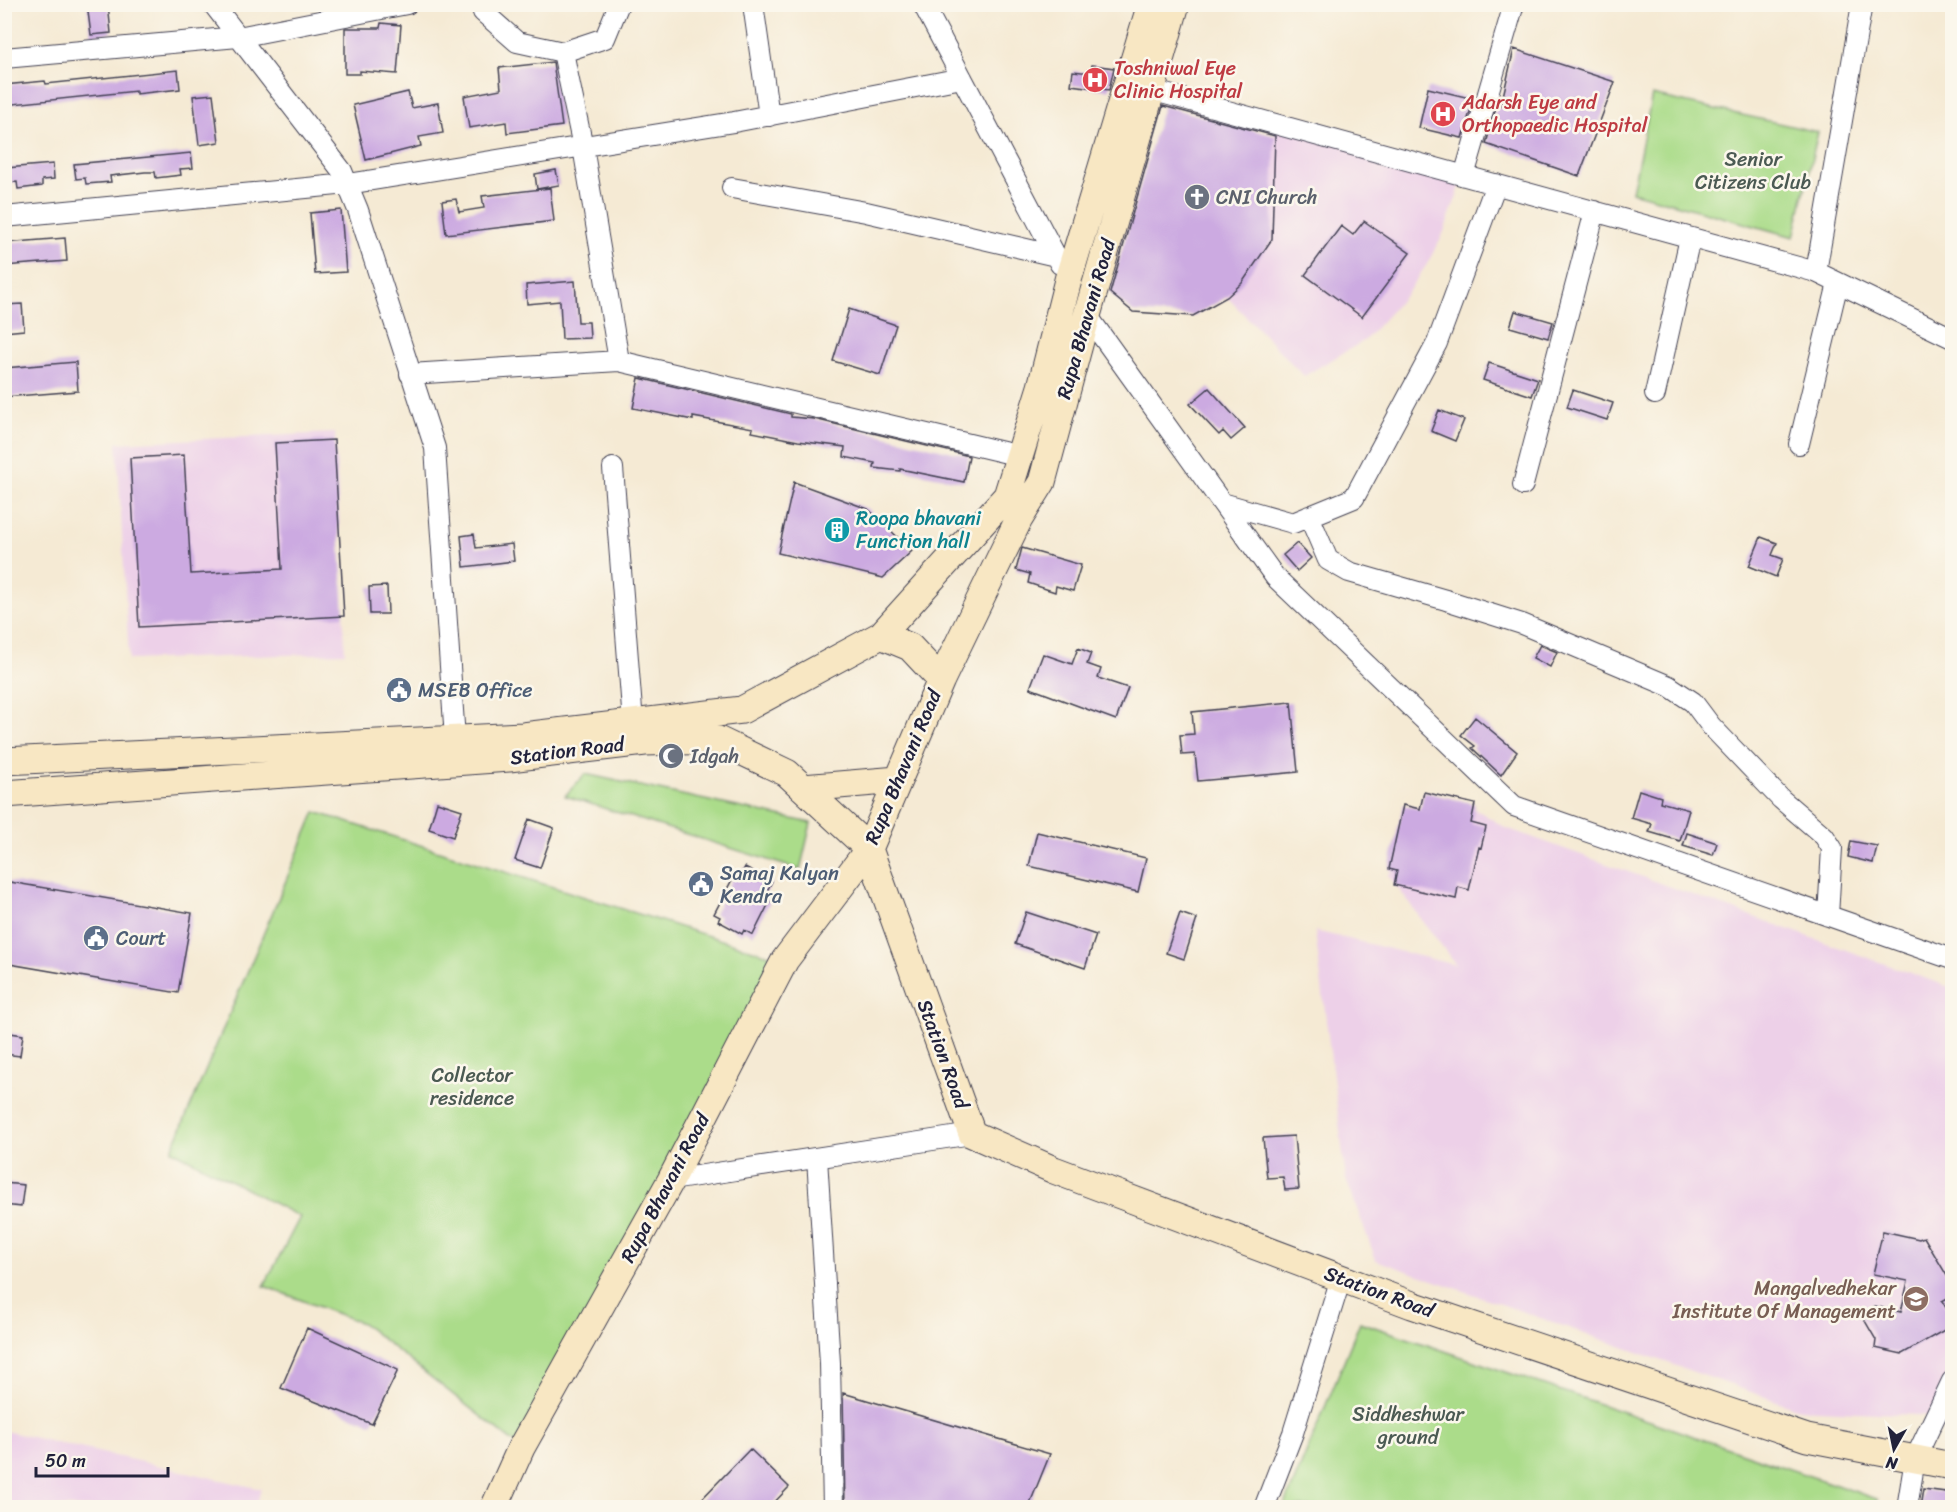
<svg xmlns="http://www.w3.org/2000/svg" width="1957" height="1512" font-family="Sriracha,sans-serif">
<rect width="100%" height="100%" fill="#fbf7ec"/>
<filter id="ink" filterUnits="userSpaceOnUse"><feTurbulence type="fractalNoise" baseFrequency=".0167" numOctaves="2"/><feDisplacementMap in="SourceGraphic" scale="12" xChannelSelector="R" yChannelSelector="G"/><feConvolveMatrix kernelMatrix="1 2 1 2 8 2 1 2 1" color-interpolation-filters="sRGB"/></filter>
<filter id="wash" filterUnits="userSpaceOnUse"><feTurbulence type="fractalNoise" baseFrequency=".008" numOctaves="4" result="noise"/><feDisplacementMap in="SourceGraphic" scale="24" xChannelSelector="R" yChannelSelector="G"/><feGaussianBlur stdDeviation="1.35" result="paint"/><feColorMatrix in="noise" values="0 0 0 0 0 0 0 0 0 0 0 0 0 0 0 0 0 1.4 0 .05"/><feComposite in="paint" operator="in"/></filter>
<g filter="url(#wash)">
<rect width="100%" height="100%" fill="#f5ead4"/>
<path fill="#edd0e8" d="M1276,124L1464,176L1443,234L1427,264L1408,292L1365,340L1304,376L1227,297L1272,239L1273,154Z
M335,433L345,653L129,660L117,443Z
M1459,799L1506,828L1952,988V1381L1936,1416L1799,1409L1376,1260L1346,1179L1315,931L1456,965L1388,875Z
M5,1431L261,1489L256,1507H5Z"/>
<path fill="#abdc8a" stroke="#667f62" stroke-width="1.5" d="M1652,95L1818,132L1794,237L1632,192Z
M585,774L811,823L800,870L565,796Z
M315,812L785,960L521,1448L362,1323L264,1286L300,1217L172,1150Z
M1360,1322L1877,1499L1876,1507H1284Z"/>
<g id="blocks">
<path fill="#ccaae1" d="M87,4H108L111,33L91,35Z
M381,23L401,25L397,74L360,71V74H345V28H380Z
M1514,49L1615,82L1579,176L1486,144L1497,104L1501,105Z
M553,62L562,126L507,133L506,122L469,128L464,96L501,89L499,68Z
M1092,65L1114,68L1109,90L1071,85L1073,71L1091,73Z
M178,70L180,89L136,94V91L4,105V85L45,81L46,84Z
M1428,88L1474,99L1462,138L1419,128Z
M408,92L412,108L438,103L443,133L419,137L421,146L366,160L353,105Z
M213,94L219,142L199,145L193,96Z
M1163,106L1275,136L1272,239L1242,283L1227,297L1193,316L1133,312L1110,293Z
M191,153L193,168L180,169L181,175L156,178L155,172H145L110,176L111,182L86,184L85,178L76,179L74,164Z
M53,164L54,179L42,180V186L18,189L17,182L7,183L6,168Z
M556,170L559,185L537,189L535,174Z
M550,188L554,221L446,234L442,201L456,199L459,212L484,208L482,196Z
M341,210L346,272L315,274L310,213Z
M1364,221L1410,253L1362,317L1305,275L1341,226L1353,235Z
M65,238L67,261L4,266V243Z
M575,281L578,322H589L590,338L562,339L560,301L527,304L526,285Z
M22,304L24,330L4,332V305Z
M849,309L896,325L880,375L833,361Z
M1515,311L1553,322L1548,338L1510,327Z
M76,362L78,391L4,397V368Z
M1489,363L1538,379L1532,396L1483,380Z
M639,378L791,414V417L814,419L969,456L964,482L900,469V471L874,468L875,463L844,457L845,447L798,441L752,432L753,428L693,417V420L633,408Z
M1209,388L1245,428L1231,440L1223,431L1219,435L1190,404Z
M1573,390L1613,403L1607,420L1567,407Z
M1439,410L1464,420L1455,441L1431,431Z
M334,440L344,616L139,627L130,458L184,455L191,574L282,569L275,443Z
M794,482L868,509L912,551L883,578L778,553Z
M474,534L476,548L512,544L514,561L464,567L461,536Z
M1761,537L1777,543L1772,555L1783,559L1776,577L1749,566Z
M1297,543L1311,558L1297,571L1283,555Z
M1022,548L1081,565L1073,591L1056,586L1055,592L1028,583L1030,574L1016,570Z
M387,586L388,614H370L369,587Z
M1540,645L1557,652L1550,667L1533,658Z
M1078,648L1091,653L1087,664L1101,669L1098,678L1128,688L1116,720L1030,688L1043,654L1072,664Z
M1291,702L1298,772L1198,781L1195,754L1182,755L1180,735L1194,734L1192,712Z
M1475,717L1517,752L1501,775L1472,748L1475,746L1461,735Z
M1639,790L1661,797L1660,802L1689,810L1680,841L1649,832L1652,824L1631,818Z
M1424,792L1475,804L1471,823L1486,827L1481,848L1479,847L1469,890L1458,887L1456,899L1394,885L1397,871L1389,869L1403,805L1420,809Z
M437,802L462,810L453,837L429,829Z
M529,819L554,828L540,868L515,860Z
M1037,832L1146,858L1138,892L1029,866Z
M1687,833L1717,843L1713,855L1683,846Z
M1851,841L1877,846L1873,863L1848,857Z
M745,867L772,881L765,895L770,901L753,935L744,930L742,934L718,921L720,917L714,914L735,874L740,876Z
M4,881L192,913L178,993L4,963Z
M1026,912L1096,935L1085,968L1015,944Z
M1180,913L1197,919L1184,959L1166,953Z
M4,1032L23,1035L20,1056L4,1054Z
M1294,1136L1299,1189L1285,1190L1283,1177L1267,1178L1263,1138Z
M4,1183L24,1185L21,1207L4,1205Z
M1883,1231L1919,1239L1924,1237L1953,1286V1295L1942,1301L1951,1316L1948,1328L1902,1354L1875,1348L1876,1340L1861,1314L1875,1306L1901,1312L1908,1281L1873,1274Z
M307,1328L398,1370L372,1424L281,1388Z
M843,1393L1050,1454L1028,1508H845Z
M750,1449L789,1487L769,1508H693Z
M1923,1489L1953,1493V1508H1920Z"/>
</g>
</g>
<g filter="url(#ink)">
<use href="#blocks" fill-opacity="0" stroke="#424052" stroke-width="1.5"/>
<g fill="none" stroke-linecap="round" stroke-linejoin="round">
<g stroke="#424052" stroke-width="22">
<path id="street" d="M213,4L342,171L358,210L435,448L455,739
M481,4L483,12L517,42L563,52L605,38L619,4
M753,4L769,116
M923,4L1060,264
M563,52L583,147L619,361
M4,58L238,37L407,4
M1151,90L1816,272L1952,338
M1464,176L1514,4
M732,188L866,212L1056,256
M4,217L348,184L734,122L962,78
M1816,272L1862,4
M1087,315L1275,577L1514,806L1952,959
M410,374L619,361L1020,456
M1655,394L1690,238
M1799,444L1838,283
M613,468L633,723
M1523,485L1595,211
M1222,503L1293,523L1354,498L1437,343L1496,184
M1309,516L1328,560L1349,572L1446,600L1522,624L1669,686L1693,702L1711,726L1781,799L1824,836L1832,848L1828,916
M817,1158L830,1363L833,1508
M671,1180L972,1134
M1264,1508L1293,1433L1341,1278
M1907,1508L1915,1459L1952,1381"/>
</g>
<g stroke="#424052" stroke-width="29">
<path id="secondary" d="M881,635L910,647L941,680
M4,761L523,736L742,710L881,635L1007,496L1041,387L1068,280L1151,4
M803,788L898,780
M4,794L509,758L645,742L718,740L787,773L869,849L972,1134L1054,1170L1412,1305L1807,1438L1952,1466
M494,1508L521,1448L671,1180L785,960L869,849L941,680L1019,519L1042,482L1084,326L1176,4"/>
</g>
<use href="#street" stroke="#fff" stroke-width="20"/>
<use href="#secondary" stroke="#f8e7c3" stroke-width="27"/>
</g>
</g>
<defs>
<g id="hospital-disc" transform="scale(1.35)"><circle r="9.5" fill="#e0444e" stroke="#fbf7ec"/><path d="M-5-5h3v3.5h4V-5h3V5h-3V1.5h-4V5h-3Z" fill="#fff"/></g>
<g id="church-disc" transform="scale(1.35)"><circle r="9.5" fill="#6b7280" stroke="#fbf7ec"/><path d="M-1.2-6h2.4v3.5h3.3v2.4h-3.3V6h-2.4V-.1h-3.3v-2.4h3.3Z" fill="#fff"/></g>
<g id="building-disc" transform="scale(1.35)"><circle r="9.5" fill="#0f9aa8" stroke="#fbf7ec"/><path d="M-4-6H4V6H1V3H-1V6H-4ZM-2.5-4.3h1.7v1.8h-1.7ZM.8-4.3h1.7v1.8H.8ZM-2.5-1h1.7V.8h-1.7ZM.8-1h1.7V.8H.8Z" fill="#fff"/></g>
<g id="civic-disc" transform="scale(1.35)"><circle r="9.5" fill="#5c6f8a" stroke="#fbf7ec"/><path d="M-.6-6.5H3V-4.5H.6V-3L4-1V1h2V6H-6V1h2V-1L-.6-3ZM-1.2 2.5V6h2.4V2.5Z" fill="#fff"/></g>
<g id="mosque-disc" transform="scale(1.35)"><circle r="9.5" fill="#6b7280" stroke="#fbf7ec"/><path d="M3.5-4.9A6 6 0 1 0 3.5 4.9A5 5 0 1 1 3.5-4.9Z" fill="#fff"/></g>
<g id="university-disc" transform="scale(1.35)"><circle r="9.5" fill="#8d6e63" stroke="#fbf7ec"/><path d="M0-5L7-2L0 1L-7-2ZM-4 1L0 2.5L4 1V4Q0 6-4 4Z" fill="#fff"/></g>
</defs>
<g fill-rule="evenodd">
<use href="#hospital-disc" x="1095" y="80"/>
<use href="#hospital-disc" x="1443" y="114"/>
<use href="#church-disc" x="1197" y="197"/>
<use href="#building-disc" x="837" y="530"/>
<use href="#civic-disc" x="399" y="690"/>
<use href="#mosque-disc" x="671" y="756"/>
<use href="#civic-disc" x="701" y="884"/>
<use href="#civic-disc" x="96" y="938"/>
<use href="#university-disc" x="1916" y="1299"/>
</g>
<g text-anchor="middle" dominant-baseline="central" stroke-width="5" stroke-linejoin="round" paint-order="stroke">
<g font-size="20" fill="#be3a42" stroke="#fbf7ec" text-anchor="start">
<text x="1114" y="68">Toshniwal Eye<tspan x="1114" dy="23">Clinic Hospital</tspan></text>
<text x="1462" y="102">Adarsh Eye and<tspan x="1462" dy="23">Orthopaedic Hospital</tspan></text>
</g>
<g font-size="20" fill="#4b5a53" stroke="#fbf7ec">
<text x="1753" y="159">Senior<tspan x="1753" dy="23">Citizens Club</tspan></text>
<text x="472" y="1075">Collector<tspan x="472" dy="23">residence</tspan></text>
<text x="1408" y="1414">Siddheshwar<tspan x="1408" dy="23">ground</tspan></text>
</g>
<g font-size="20" fill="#5b616d" stroke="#fbf7ec" text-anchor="start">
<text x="1216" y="197">CNI Church</text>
<text x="690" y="756">Idgah</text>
</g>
<g font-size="20" fill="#22223b" stroke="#fbf7ec">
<text transform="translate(1086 319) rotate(-74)">Rupa Bhavani Road</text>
<text transform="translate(567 751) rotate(-7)">Station Road</text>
<text transform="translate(903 767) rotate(-67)">Rupa Bhavani Road</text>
<text transform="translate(943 1054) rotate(70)">Station Road</text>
<text transform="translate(665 1188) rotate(-62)">Rupa Bhavani Road</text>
<text transform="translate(1379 1292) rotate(20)">Station Road</text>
</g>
<g font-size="20" fill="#0d838f" stroke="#fbf7ec" text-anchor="start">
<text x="856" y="518">Roopa bhavani<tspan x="856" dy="23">Function hall</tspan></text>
</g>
<g font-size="20" fill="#4e5e75" stroke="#fbf7ec" text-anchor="start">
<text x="418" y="690">MSEB Office</text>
<text x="720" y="873">Samaj Kalyan<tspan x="720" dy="23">Kendra</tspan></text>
<text x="116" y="938">Court</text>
</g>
<g font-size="20" fill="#785e54" stroke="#fbf7ec" text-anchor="end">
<text x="1896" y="1288">Mangalvedhekar<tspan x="1896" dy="23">Institute Of Management</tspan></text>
</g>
</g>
<rect width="1957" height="1512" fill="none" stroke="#fbf7ec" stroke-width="24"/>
<g transform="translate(1894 1449) rotate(189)" stroke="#fbf7ec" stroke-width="4.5" paint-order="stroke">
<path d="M0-4.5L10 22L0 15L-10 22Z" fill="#22223b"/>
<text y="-9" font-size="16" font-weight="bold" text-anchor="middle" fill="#22223b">N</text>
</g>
<path d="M36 1467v9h132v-9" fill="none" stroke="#22223b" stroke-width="3"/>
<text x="45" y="1467" font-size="18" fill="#22223b" stroke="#fbf7ec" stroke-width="4.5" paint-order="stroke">50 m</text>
</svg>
